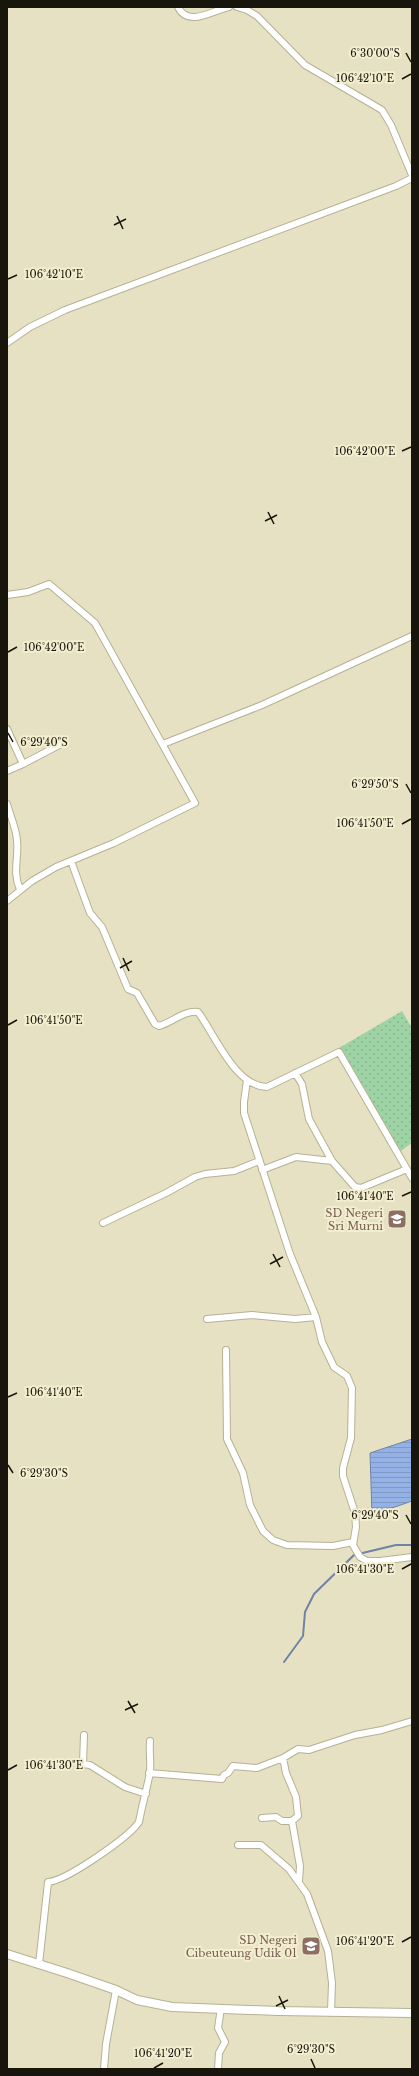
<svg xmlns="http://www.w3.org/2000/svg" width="419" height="2076" font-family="'Libre Baskerville',serif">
<defs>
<pattern id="green-dots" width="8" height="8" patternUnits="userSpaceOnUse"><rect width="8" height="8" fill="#9ed3a6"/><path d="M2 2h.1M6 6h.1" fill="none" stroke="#87b48e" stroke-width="1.8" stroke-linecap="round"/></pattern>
<pattern id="water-rules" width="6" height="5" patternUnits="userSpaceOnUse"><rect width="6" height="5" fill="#95b2e7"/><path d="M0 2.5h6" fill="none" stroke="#8098c5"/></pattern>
</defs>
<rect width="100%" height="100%" fill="#e6e1c3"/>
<path fill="url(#green-dots)" d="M402,1011L412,1028V1143L398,1153L339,1048Z"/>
<path fill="url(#water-rules)" stroke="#7083a5" d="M412,1439V1501L372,1515L370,1453Z"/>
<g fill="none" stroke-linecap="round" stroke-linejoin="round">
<path stroke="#7083a5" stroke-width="2" d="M284,1662L303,1636L305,1612L314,1594L354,1555L396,1545H412"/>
<g stroke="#b6b194" stroke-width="8">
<path id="minor" d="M178,7C188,28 213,10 229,7
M237,7L247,10L257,16L305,65L382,110L391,125L412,175
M7,343L30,327L65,310L396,186L412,178
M7,595L28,592L49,584L95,623L195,803L114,843L56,867L32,881L7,901
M7,729L23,764
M163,744L262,705L412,636
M7,771L23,764L63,743
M7,804C10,815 16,828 17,840C19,860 12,870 20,890
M71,861L90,913L102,927L128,989L137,993L155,1024L159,1026C171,1023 184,1010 198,1012C214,1033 235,1087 267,1087L339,1052L412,1178
M295,1073L302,1084L309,1119L332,1161
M247,1080L244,1102V1113L290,1254L316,1317L322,1342L334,1367L347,1376L352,1388L351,1438L343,1468V1476L355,1513L356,1527L353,1545L360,1557L367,1561H380L412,1557
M262,1170L296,1157L332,1161L355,1187L361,1188L407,1169
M103,1223L166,1193L195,1177L205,1174L234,1171L259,1161
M207,1319L252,1315L295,1319L316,1317
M226,1350L227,1439L243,1473L250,1505L263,1531L273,1540L287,1545L333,1546L353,1542
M84,1735L83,1764L90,1765L125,1787L146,1794
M283,1758L298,1749L309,1750L355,1735L382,1730L412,1721
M149,1773L222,1779L224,1775L228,1773L233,1766L257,1768L283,1758L286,1773L296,1797L298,1816L292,1821L300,1866L299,1881
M262,1818L276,1817L282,1821H292
M238,1845H261L289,1869L307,1894L328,1951L332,1983L331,2012
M39,1964L48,1882C66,1881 122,1841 135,1827L139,1822C142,1805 147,1789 150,1772C151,1761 149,1752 150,1741
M104,2069L106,2044L116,1990
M218,2069L219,2053L225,2042L218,2028L221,2008"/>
</g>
<g stroke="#b6b194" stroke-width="10">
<path id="tertiary" d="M7,1954L67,1973L116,1990L137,2000L172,2007L278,2011L412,2013"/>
</g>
<use href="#minor" stroke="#fff" stroke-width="6"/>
<use href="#tertiary" stroke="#fff" stroke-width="8"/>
</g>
<path fill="none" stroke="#18160c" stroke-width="1.5" d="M406,53L411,62M402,79L411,74M117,216L123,229M114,225L126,219M8,279L17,275M402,451L411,447M268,512L274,524M265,521L277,515M8,652L17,647M8,733L13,742M406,784L411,793M402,824L411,819M123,958L129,971M120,968L132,961M8,1025L17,1020M402,1196L411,1192M273,1254L280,1267M270,1264L283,1257M8,1397L17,1393M8,1465L13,1473M406,1515L411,1524M402,1569L411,1564M128,1701L135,1713M125,1710L138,1704M8,1770L17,1765M402,1942L411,1937M279,1996L285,2009M276,2006L288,2000M311,2059L315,2068M154,2068L163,2063"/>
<defs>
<g id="school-square" transform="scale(1)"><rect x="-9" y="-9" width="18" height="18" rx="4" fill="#8d6e63" stroke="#f3eed0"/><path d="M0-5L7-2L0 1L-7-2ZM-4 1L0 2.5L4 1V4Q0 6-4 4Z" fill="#fff"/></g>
</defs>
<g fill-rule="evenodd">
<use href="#school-square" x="397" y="1219"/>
<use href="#school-square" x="311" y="1946"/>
</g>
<g text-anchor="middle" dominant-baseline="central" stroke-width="4" stroke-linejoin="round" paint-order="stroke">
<g font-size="11" fill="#785e54" stroke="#f3eed0" text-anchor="end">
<text x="383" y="1213">SD Negeri<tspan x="383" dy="13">Sri Murni</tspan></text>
<text x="297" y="1940">SD Negeri<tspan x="297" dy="13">Cibeuteung Udik 01</tspan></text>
</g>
</g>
<g font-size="10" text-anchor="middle" fill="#18160c" stroke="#f3eed0" stroke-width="4" stroke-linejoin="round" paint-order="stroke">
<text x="375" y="57">6°30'00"S</text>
<text x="365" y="82">106°42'10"E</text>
<text x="54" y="278">106°42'10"E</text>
<text x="365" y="455">106°42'00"E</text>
<text x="54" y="651">106°42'00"E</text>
<text x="44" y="746">6°29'40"S</text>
<text x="375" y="788">6°29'50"S</text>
<text x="365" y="827">106°41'50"E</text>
<text x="54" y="1024">106°41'50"E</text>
<text x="365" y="1200">106°41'40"E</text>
<text x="54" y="1396">106°41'40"E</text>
<text x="44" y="1477">6°29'30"S</text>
<text x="375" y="1519">6°29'40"S</text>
<text x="365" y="1573">106°41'30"E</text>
<text x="54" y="1769">106°41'30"E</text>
<text x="365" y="1945">106°41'20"E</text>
<text x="311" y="2053">6°29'30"S</text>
<text x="163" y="2057">106°41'20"E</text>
</g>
<rect width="419" height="2076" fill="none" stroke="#18160c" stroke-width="16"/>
</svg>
